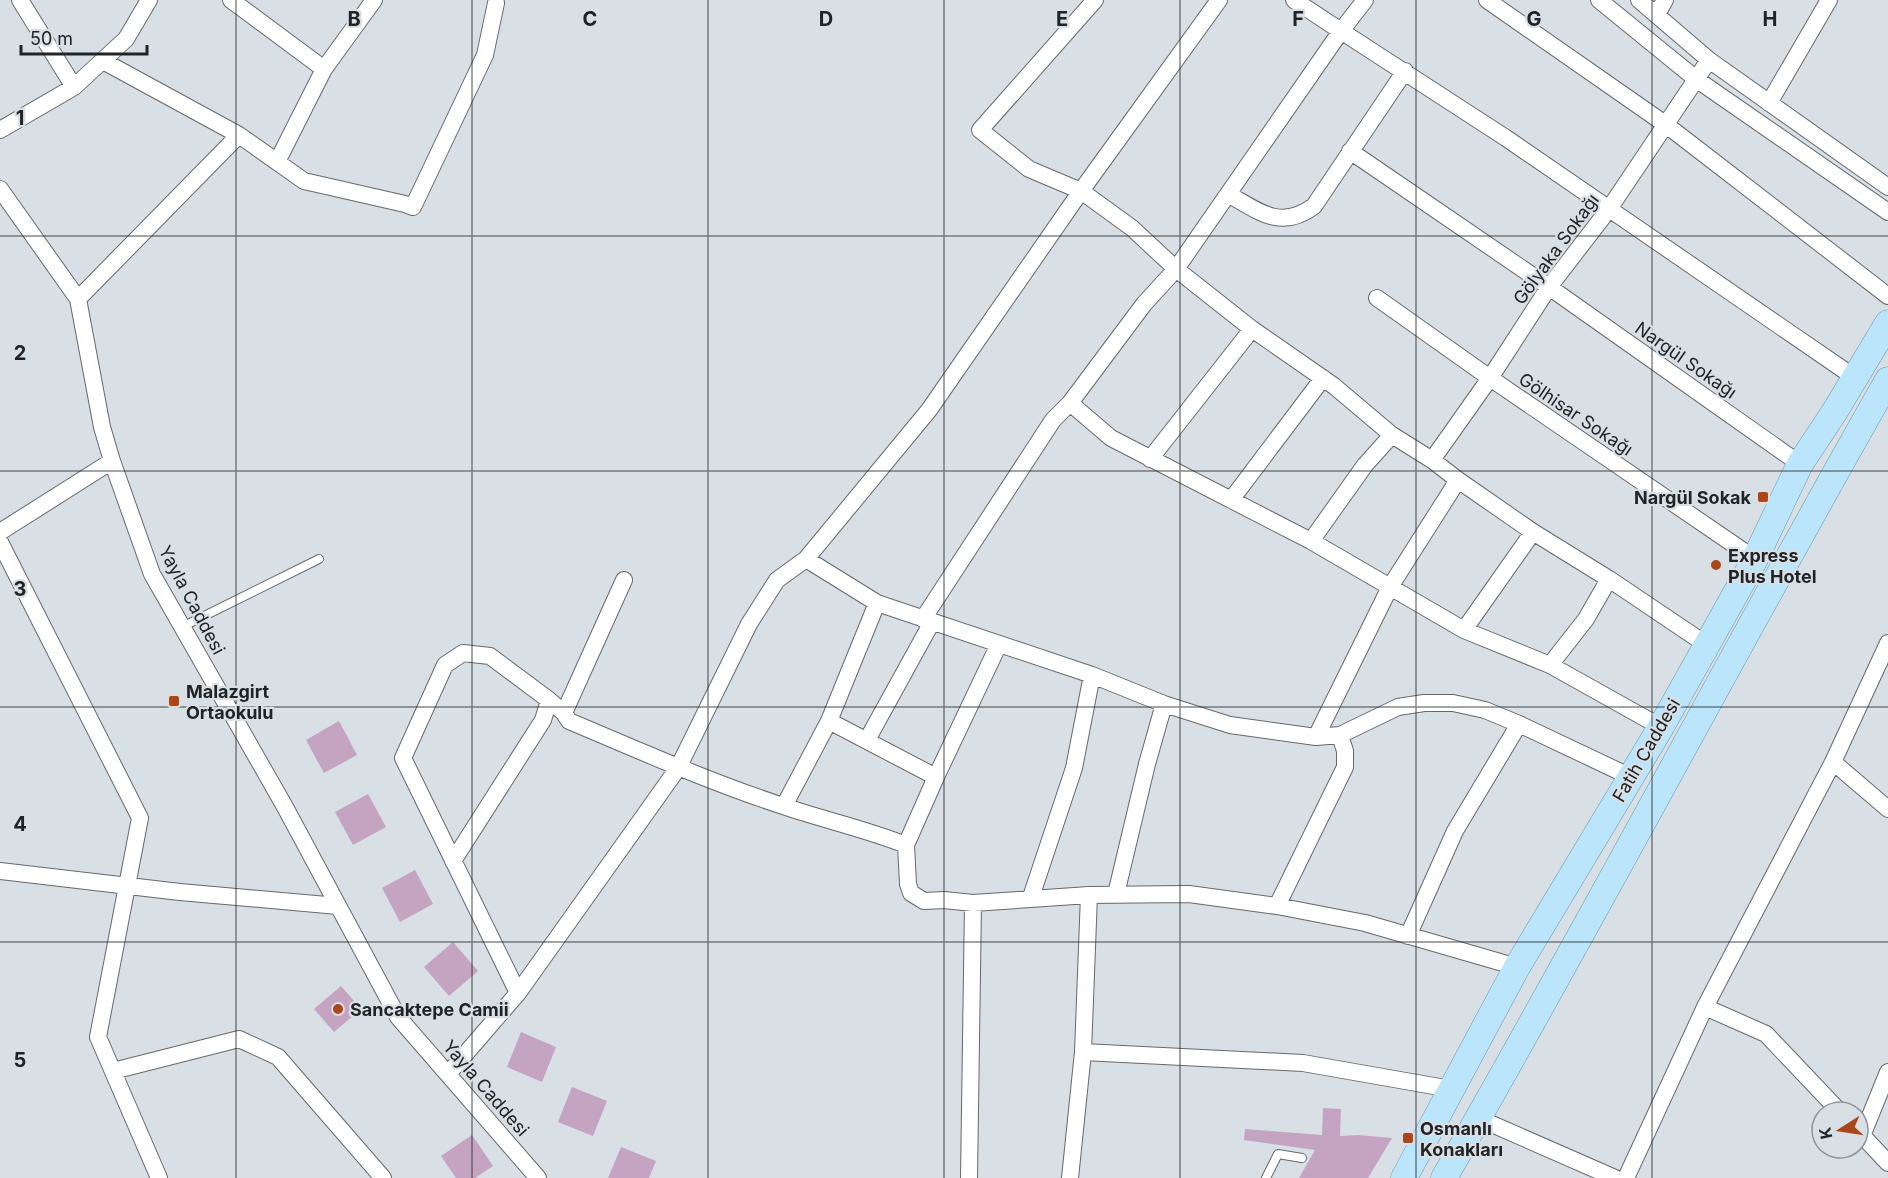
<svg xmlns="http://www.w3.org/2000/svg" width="1888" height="1178" font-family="Inter,sans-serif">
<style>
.building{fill:#c5a4c2}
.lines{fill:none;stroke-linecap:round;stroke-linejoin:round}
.lane-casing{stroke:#64696f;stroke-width:10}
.street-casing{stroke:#64696f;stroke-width:18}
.primary-casing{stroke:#6796ae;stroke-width:27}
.lane{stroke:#fff;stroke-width:8}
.street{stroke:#fff;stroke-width:16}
.primary{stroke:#bbe5fa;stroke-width:26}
.grid{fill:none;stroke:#212426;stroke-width:1.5;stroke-opacity:0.55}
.poi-dot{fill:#ab451a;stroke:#d8dfe5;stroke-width:2}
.labels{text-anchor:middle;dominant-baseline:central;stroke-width:4.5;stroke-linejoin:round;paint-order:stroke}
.street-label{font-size:18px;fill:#212426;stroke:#d8dfe5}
.poi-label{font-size:18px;font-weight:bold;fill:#212426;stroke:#d8dfe5;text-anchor:start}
.grid-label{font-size:20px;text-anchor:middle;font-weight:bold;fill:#212426;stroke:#d8dfe5;stroke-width:4.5;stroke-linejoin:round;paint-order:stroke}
</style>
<rect width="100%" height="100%" fill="#d8dfe5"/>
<!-- building -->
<path class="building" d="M339 721 357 755 324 773 306 740Z
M368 794 386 827 353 845 335 812Z
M415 870 433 904 400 922 382 888Z
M453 942 478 971 449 996 424 967Z
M341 986 361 1009 334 1032 314 1009Z
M521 1032 556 1047 542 1082 507 1067Z
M572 1087 607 1101 593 1136 558 1122Z
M1323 1108 1341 1109 1340 1136 1358 1135 1392 1138 1368 1178H1299L1315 1150 1244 1140 1245 1129 1322 1135Z
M472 1135 493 1166 475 1178H456L441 1156Z
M621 1147 656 1161 649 1178H608Z"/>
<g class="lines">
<!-- lane casing -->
<g class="lane-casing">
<path id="lane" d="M182 627 319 559
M1266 1178 1278 1154 1302 1158"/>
</g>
<!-- street casing -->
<g class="street-casing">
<path id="street" d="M20 0 74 87
M231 0 324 69 277 162
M1095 0 980 130 1029 169 1081 191 1132 228 1176 269 1252 329 1334 386 1392 435 1432 460 1458 480 1533 532 1609 579 1707 645
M1294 0 1341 31 1176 269 1144 304 1070 403 1111 438 1311 541 1464 630 1550 665 1661 727
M1365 0 1341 31 1506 138 1854 377
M1487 0 1665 124 1888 296
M1599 0 1696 79 1888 212
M1639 0 1709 60 1888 187
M1657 14 1665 0
M103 61 239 135 304 181 405 204 413 207 485 55 496 3
M324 69 374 0
M1769 103 1829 0
M0 130 74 87 126 39 149 0
M1350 151 1549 287 1800 464
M0 189 78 299 102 427 112 461 152 574 285 807 398 1017 538 1178
M1228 194C1258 211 1281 231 1314 206L1405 71
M1377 298 1490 378 1755 559
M78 299 239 135
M1150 459 1252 329
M1432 460 1490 378 1549 287 1609 209 1709 60
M1231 500 1323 378
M0 532 112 461
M1311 541 1365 465 1392 435
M0 542 140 818 98 1037 159 1178
M806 559 877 603 1092 675 1164 704 1230 725 1316 737 1340 735 1398 707 1424 703H1453L1485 710 1519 724 1631 777
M923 619 1053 420 1070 403
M1464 630 1533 532
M1550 665 1586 619 1609 579
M564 713 624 580
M829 721 936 777
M1316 737 1390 587 1458 480
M867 740 932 622
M1833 762 1888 809
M784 806 829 721 877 603
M906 845 936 777 999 644
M453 861 543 720 549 700
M0 871 180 892 338 906
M1116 894 1147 764 1164 704
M1031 897 1074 768 1092 675
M1277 906 1345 767V751L1340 735
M1408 936 1455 831 1519 724
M518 993 403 758 445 665 463 653 490 656 549 700 564 713 569 721C640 751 710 782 783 806 824 820 866 829 906 845L908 884 911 893 924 901 944 900 973 903 1089 895 1189 894 1277 906 1365 923 1517 967
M1705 1007 1766 1034 1840 1112
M1083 1052 1303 1063 1451 1089
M113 1071 239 1039 278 1057 383 1178
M448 1074 518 993 678 768 749 624 777 580 806 559 929 410 1081 191 1219 0
M1478 1118 1615 1178
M1858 1131 1888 1163
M1862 1136 1888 1072
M969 1178 973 903
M1070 1178 1083 1052 1089 895
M1626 1178 1705 1007 1833 762 1888 643"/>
</g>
<!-- primary casing -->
<g class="primary-casing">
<path id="primary" d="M1404 1178 1517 967 1661 727 1755 559 1800 464 1835 411 1888 323
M1444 1178C1596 914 1737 645 1888 380"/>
</g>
<!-- lane -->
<use href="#lane" class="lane"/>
<!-- street -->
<use href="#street" class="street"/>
<!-- primary -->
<use href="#primary" class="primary"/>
</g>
<!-- grid -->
<path class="grid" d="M236 0V1178M472 0V1178M708 0V1178M944 0V1178M1180 0V1178M1416 0V1178M1652 0V1178M0 236H1888M0 471H1888M0 707H1888M0 942H1888"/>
<!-- markers -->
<g class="poi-dot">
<rect x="1757" y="491" width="12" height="12" rx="3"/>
<circle cx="1716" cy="565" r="6"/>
<rect x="168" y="695" width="12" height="12" rx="3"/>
<circle cx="338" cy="1009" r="6"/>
<rect x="1402" y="1132" width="12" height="12" rx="3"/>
</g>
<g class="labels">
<!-- street labels -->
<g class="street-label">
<text transform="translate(1556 249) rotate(-54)">Gölyaka Sokağı</text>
<text transform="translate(1686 360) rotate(35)">Nargül Sokağı</text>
<text transform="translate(1576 414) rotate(34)">Gölhisar Sokağı</text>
<text transform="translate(192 600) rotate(62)">Yayla Caddesi</text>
<text transform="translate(1646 750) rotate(-60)">Fatih Caddesi</text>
<text transform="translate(486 1088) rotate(49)">Yayla Caddesi</text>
</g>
<!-- poi labels -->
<g class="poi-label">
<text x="1751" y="497" text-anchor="end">Nargül Sokak</text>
<text x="1728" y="555">Express<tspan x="1728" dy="21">Plus Hotel</tspan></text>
<text x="186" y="691">Malazgirt<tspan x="186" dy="21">Ortaokulu</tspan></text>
<text x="350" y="1009">Sancaktepe Camii</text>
<text x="1420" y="1128">Osmanlı<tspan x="1420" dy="21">Konakları</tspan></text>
</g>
</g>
<g class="grid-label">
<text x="354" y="26">B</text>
<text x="590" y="26">C</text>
<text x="826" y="26">D</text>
<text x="1062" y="26">E</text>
<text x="1298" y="26">F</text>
<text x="1534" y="26">G</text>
<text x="1770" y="26">H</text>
<text x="20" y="125">1</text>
<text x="20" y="360">2</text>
<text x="20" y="596">3</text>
<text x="20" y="831">4</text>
<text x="20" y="1067">5</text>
</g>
<!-- north arrow -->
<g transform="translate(1840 1130) rotate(258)"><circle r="28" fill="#d8dfe5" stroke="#8f9499" stroke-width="1.5"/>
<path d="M0-4.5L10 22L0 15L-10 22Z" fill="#ab451a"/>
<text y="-9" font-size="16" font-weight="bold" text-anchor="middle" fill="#212426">K</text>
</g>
<!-- scale -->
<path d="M21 45v9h126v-9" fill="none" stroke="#212426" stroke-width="3"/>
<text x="30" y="45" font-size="18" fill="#212426" stroke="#d8dfe5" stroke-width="4.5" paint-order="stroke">50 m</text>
</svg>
